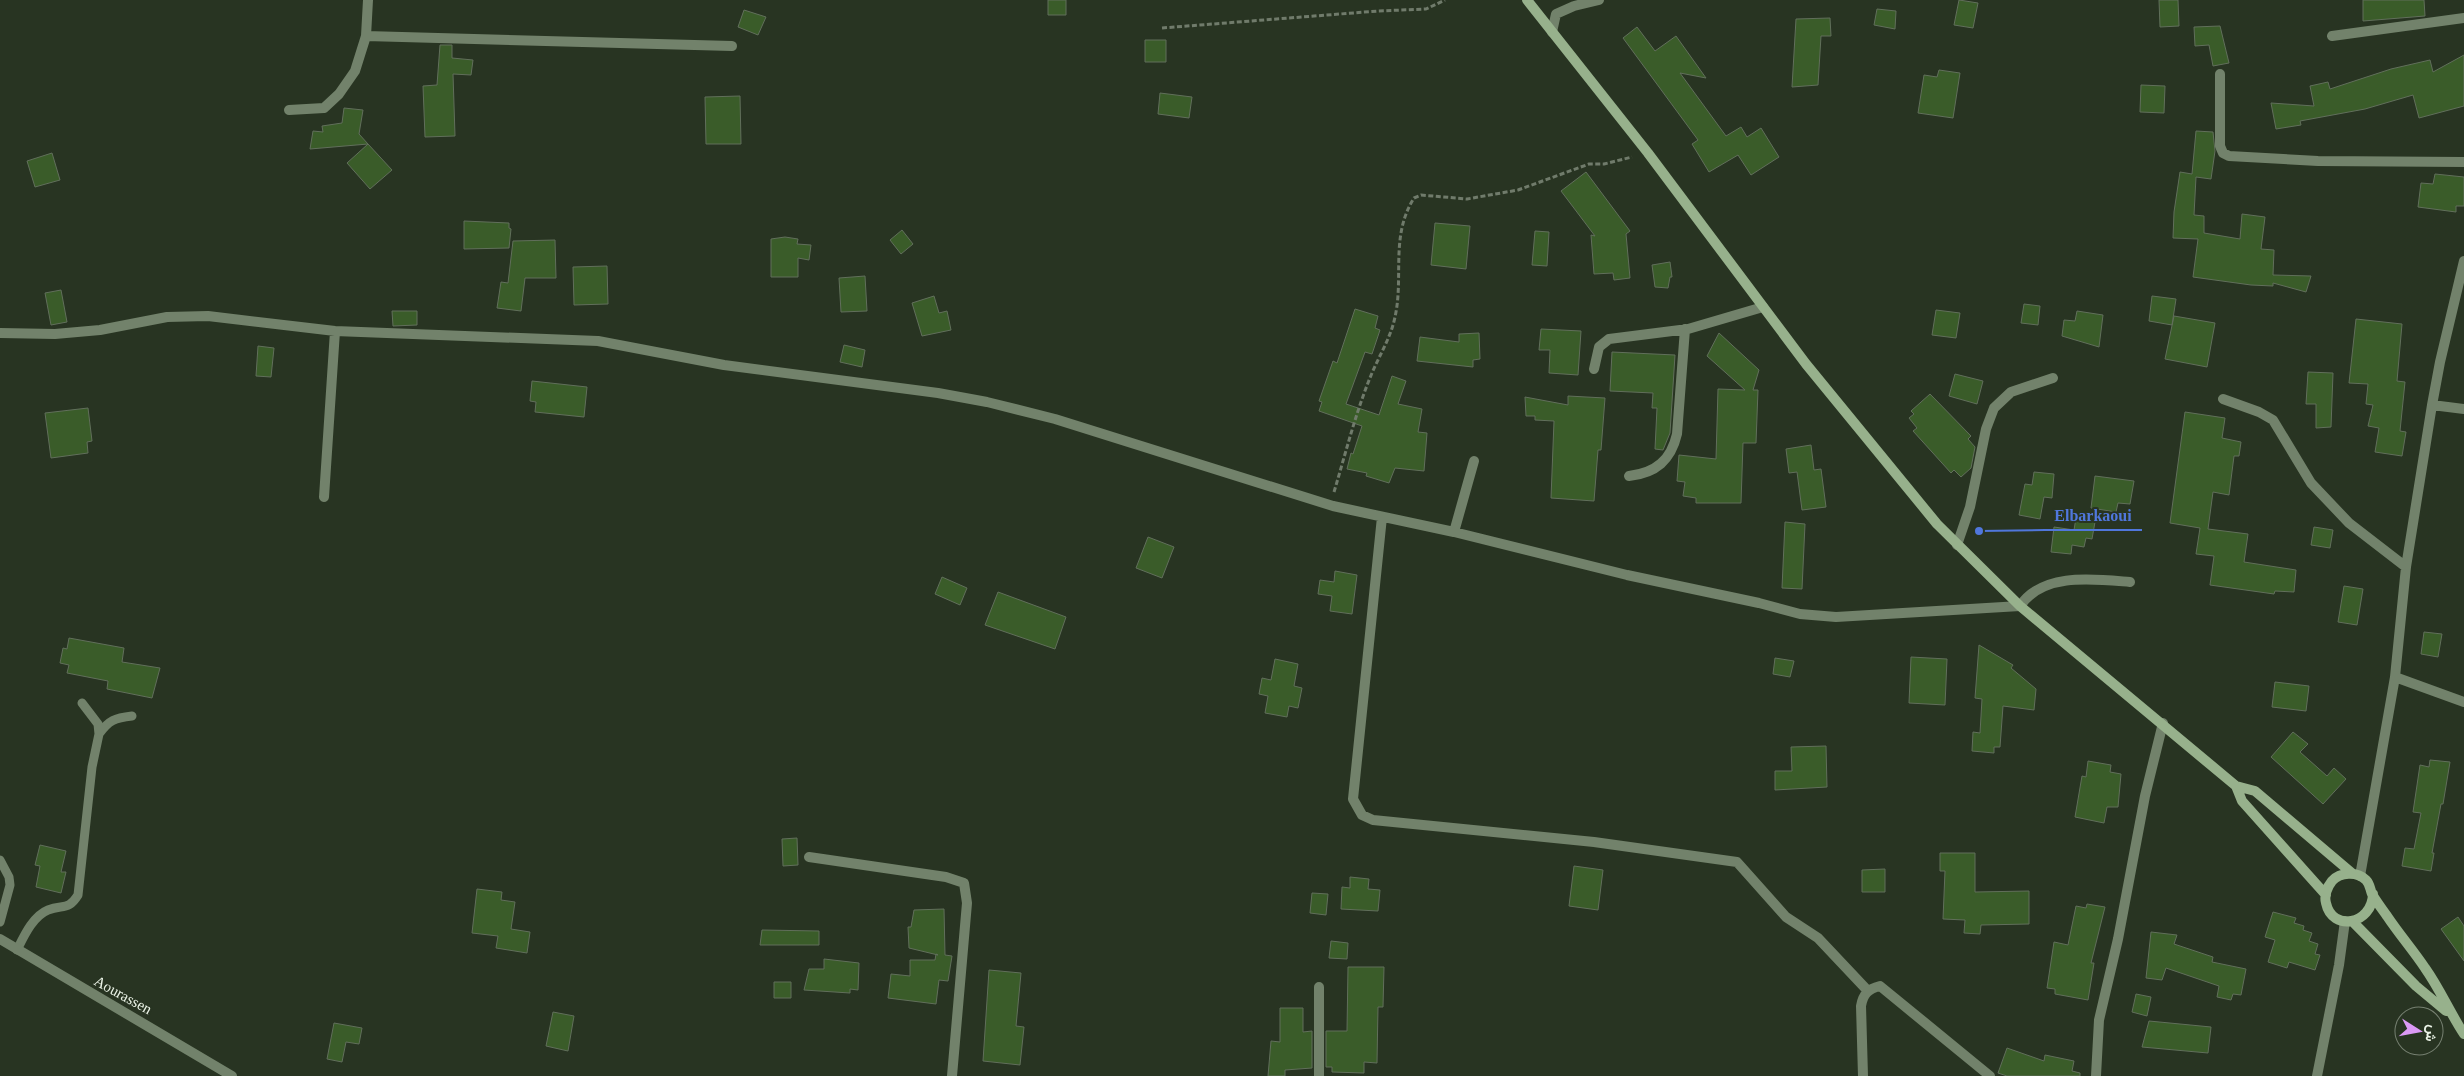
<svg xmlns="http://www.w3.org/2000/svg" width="2464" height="1076" font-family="'Times New Roman',Vazirmatn,serif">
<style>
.building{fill:#3a5c29;stroke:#616f5b}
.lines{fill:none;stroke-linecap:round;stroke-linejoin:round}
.path{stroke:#707b6b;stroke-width:3;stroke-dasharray:5 2.5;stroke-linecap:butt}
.lane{stroke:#72826b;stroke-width:9}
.street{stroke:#72826b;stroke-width:10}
.secondary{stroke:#97b18c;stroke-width:10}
.labels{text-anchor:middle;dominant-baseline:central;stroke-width:4;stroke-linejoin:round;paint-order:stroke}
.street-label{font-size:15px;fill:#ebf3e7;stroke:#283422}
.leader{fill:none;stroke:#5077dc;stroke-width:2}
.callout-dot{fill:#5077dc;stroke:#283422;stroke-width:2}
.callout-label{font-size:16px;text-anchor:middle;font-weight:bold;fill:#5077dc;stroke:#283422;stroke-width:4;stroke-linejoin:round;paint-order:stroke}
</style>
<rect width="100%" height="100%" fill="#283422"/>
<!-- building -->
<path class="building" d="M1048 0H1066V15H1048Z
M1959 0 1978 3 1973 28 1954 25Z
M2159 0H2178L2179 26 2160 27Z
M2363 0H2424L2425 16 2363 21Z
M1877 9 1896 11 1895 29 1874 25Z
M744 10 766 17 758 35 738 27Z
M1830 18 1831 36H1821L1818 85 1792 87 1796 19Z
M2220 26 2229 63 2213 66 2209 45 2195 46 2194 27Z
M1637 27 1655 51 1676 36 1706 78 1680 73 1726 136 1741 127 1747 137 1761 128 1779 157 1751 175 1738 155 1709 172 1692 144 1698 140 1623 38Z
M1145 40H1166V62H1145Z
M440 45H452V58L473 60 471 75 453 74 455 136 425 137 423 86 437 85Z
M2464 55V106L2419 118 2413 95 2365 109 2300 121 2301 125 2276 129 2271 103 2314 106 2310 86 2328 82 2330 89 2391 69 2430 60 2433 72Z
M1939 70 1960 73 1953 118 1918 113 1924 75 1937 77Z
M2141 85 2165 86 2164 113 2140 112Z
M1160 93 1192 97 1189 118 1158 114Z
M740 96 741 144H706L705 97Z
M344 108 363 110 359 134 368 144 310 149 313 131 323 132 322 126 342 123Z
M2196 131 2213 132 2215 151 2211 179 2196 177 2194 215 2204 216V233L2240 239 2242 214 2265 217 2261 249 2274 250 2273 275 2311 276 2306 292 2273 283V286L2251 285 2193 277 2198 239 2173 238 2174 212 2180 172 2192 174Z
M368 144 392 170 370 189 347 163Z
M52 153 60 180 35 187 27 161Z
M1586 172 1630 231 1626 234 1630 278 1614 280 1613 273 1594 274 1591 235 1595 236 1561 191Z
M2435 174 2464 177V206H2456V212L2418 207 2421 183 2433 184Z
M464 221 509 223V228L511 229 509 248 464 249Z
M1435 223 1470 226 1466 269 1431 265Z
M902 230 913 244 901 254 890 240Z
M1535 231 1549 232 1547 266 1532 265Z
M785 237 798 239 797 244 811 245 809 260 798 258V277H771V239Z
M555 240 556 278H525L521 311 497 308 501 282 508 283 513 241Z
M1670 262 1672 277H1670L1668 288 1655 287 1652 265Z
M607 266 608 304 574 305 573 267Z
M865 276 867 311 841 312 839 278Z
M61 290 67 322 51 325 45 293Z
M934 296 939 313 947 311 951 330 922 336 912 303Z
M2152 296 2176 299 2172 325 2149 321Z
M2024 304 2040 306 2038 325 2021 323Z
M1355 309 1378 316 1375 328 1380 330 1372 354 1365 352 1346 404 1379 415 1392 376 1406 381 1398 404 1422 409 1418 432 1427 433 1424 471 1395 468 1389 483 1366 476 1367 473 1347 469 1351 453 1353 454 1362 426 1319 411 1322 402 1319 401 1333 361 1337 363Z
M1936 310 1960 313 1956 338 1932 335Z
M392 311H417V325L393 326Z
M2077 311 2103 315 2099 347 2062 336 2064 320 2075 321Z
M2174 316 2215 323 2207 367 2165 359Z
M2356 319 2402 324 2397 381 2405 382 2400 431 2406 432 2402 456 2375 452 2379 428 2368 426 2373 405 2366 404 2368 384 2349 383Z
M1541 329 1581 331 1578 375 1549 373 1550 350H1539Z
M1479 333 1480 359 1473 360V367L1417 361 1420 337 1459 342V334Z
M1719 333 1759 370 1753 390H1758L1756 443H1743L1741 503H1696V498L1683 496 1685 482 1677 481 1679 455 1716 459 1718 389 1745 390 1707 356Z
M844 345 865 350 862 367 840 362Z
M258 346 274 348 271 377 256 376Z
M1612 352 1675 355 1670 433 1663 450 1655 449 1657 408H1652L1653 393 1610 391Z
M2308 372 2333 373 2331 427 2316 428V404H2306Z
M1955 374 1983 381 1977 404 1949 396Z
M532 381 587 387 584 417 535 412 536 402 530 401Z
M1930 394 1971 436 1968 439 1975 447 1971 468 1961 477 1954 470 1951 473 1913 431 1917 428 1909 418 1914 414 1911 411Z
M1568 396 1605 398 1601 450H1598L1594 501 1551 498 1554 421 1535 420V416H1526L1525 397 1568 405Z
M88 408 92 441 87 442 88 453 51 458 45 413Z
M2185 412 2225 418 2222 438 2241 442 2239 456H2234L2229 495 2213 492 2208 529 2248 534 2244 562 2296 570 2294 592 2275 591 2274 594 2210 585 2214 556 2196 554 2200 528 2170 523Z
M1811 445 1814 470 1821 469 1826 507 1802 510 1797 472 1789 473 1786 449Z
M2034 472 2054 474 2052 498 2044 497 2040 519 2019 515 2025 484 2032 485Z
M2095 476 2134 481 2130 504 2118 503 2116 512 2091 508Z
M2076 518 2095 522 2092 539 2086 538 2084 547 2072 545 2071 554 2051 552 2054 527 2074 530Z
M1785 522 1805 524 1802 589 1782 588Z
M2314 527 2333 530 2330 548 2311 545Z
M1148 537 1174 547 1162 578 1136 568Z
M1335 571 1357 575 1352 614 1330 611 1332 596 1318 594 1320 580 1334 582Z
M942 577 967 588 960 605 935 594Z
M2344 586 2363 589 2357 625 2338 622Z
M998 592 1066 617 1055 649 985 625Z
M2424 632 2442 634 2438 657 2421 654Z
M69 638 124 648 122 662 160 668 152 698 107 689 108 681 67 673 69 665 60 663 63 648 67 649Z
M1979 645 2013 665 2011 668 2036 689 2034 710 2003 706 2000 747H1994V753L1972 751 1973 732 1980 733 1982 699 1975 698Z
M1911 657 1947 659 1945 705 1909 703Z
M1775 658 1794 661 1790 677 1773 674Z
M1275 659 1298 664 1294 686 1302 688 1298 708 1289 706 1287 717 1265 713 1268 696 1259 694 1262 678 1271 680Z
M2275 682 2309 686 2306 711 2272 707Z
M2293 732 2308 744 2300 752 2327 776 2334 768 2346 779 2323 804 2271 757Z
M1826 746 1827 787 1775 790V771H1792L1791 747Z
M2430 760 2450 762 2443 804H2441L2432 853H2434L2431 871 2402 866 2405 848 2414 849 2421 813 2413 812 2420 765 2429 767Z
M2088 761 2111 765 2110 772 2121 774 2118 807H2107L2104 823 2075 817 2082 776 2086 777Z
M797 838 798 865 783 866 782 839Z
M40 845 66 851 61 872H66L61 893 36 887 40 866 35 865Z
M1940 853H1975V892L2029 891V924L1981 925 1980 934 1964 933 1965 920 1943 919 1945 871H1940Z
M1574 866 1603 870 1598 910 1569 906Z
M1885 869V892H1862V870Z
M1350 877 1369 879 1368 889 1380 890 1378 911 1341 909 1342 887 1350 888Z
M477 889 502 892 501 900 515 902 511 929 530 932 527 953 496 948 498 936 472 933Z
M1312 893 1328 894 1326 915 1310 913Z
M2087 904 2105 907 2091 963H2094L2088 1000 2055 994V989L2047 988 2054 942 2068 945 2076 906 2086 908Z
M944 909 945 955 952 956 948 981 939 980 936 1004 888 998 891 974 910 976V960H935L936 954 938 955 909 948 908 927H911L914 910Z
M2273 912 2296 918 2294 923 2304 926 2303 930 2312 933 2309 941 2318 944 2315 954 2320 955 2315 970 2289 962 2287 968 2268 962 2275 940 2265 937Z
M2458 917 2464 926V961L2441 929Z
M762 930 819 931V945H760Z
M2151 932 2177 935 2174 944 2213 957 2212 962 2246 969 2241 995 2233 994 2231 1000 2217 997 2219 986 2166 968 2162 980 2146 978Z
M1331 941 1348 943 1347 959 1329 958Z
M824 959 859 963 858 990 850 989V993L804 990 809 969H824Z
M1348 967H1384L1383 1007H1378L1377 1063 1364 1062V1073L1332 1072V1067H1326V1031H1347Z
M989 970 1021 973 1016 1026 1024 1027 1020 1065 983 1061Z
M774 982H791V998H774Z
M2136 994 2151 997 2147 1016 2132 1012Z
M1280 1008H1303V1032L1312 1031V1068L1285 1070V1076H1268L1271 1041 1280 1042Z
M553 1012 574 1016 568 1051 546 1046Z
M2149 1021 2211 1027 2208 1053 2142 1047Z
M334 1023 362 1028 359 1044 346 1042 342 1062 327 1059Z
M2007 1048 2044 1061 2045 1055 2074 1061 2072 1071 2080 1073V1076H2007L1998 1073Z"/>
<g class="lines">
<!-- path -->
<path class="path" d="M1162 28 1378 11 1426 9 1445 0
M1334 492C1346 452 1356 411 1372 373 1380 354 1391 337 1395 317 1404 277 1390 236 1414 198L1421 195 1467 199 1518 190 1589 164H1604L1632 157"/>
<!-- lane -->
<path class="lane" d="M99 734C109 720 115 718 132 716
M0 860 9 877 10 885 0 922
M17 950C24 936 33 916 48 910 63 904 68 911 78 895L92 767 99 734 98 724 82 703"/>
<!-- street -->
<path class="street" d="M1552 32 1556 14 1574 6 1599 0
M366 36 732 46
M2332 36 2464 18
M2220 74V146L2223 153 2229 156 2318 161 2464 162
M289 110 324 108 339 94 355 71 366 36 368 0
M0 333 55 334 100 330 167 317 208 316 335 331 598 341 724 365 938 393 987 402 1055 419 1333 506 1454 532 1627 575 1759 603 1800 614 1836 617 2020 606C2043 572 2094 579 2130 582
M1594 369 1599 347 1609 339 1688 329 1763 307
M2223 399 2259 412 2273 420 2311 483 2349 523 2406 567
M2432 405 2464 409
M1629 476C1656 473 1671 460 1677 434L1685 329
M324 497 335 331
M1382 517 1353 799 1362 815 1373 820 1594 842 1737 862 1786 917 1818 938 1868 991
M1454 532 1474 461
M1957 545 1970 507 1986 429 1994 408 2011 392 2053 378
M2395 677 2464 702
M809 857 946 877 964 883 967 903 952 1076
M2360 876 2395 677 2406 567 2432 405 2440 362 2464 261
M0 939 232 1076
M1319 1076V987
M1863 1076 1861 1006C1863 994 1868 989 1880 986L1990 1076
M2096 1076 2099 1020 2118 939 2145 796 2163 723
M2317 1076 2339 965 2345 921"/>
<!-- secondary -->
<path class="secondary" d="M1527 0 1648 153 1806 364 1937 524 2020 606 2236 786 2255 791 2353 874
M2236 786 2242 801 2326 895
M2373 894C2372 925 2332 932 2326 903 2324 896 2327 887 2332 881 2340 872 2357 871 2366 880 2370 884 2370 889 2372 894 2376 901 2382 909 2387 916 2399 934 2413 950 2425 968 2440 989 2450 1013 2464 1034
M2352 921 2416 986 2446 1011"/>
</g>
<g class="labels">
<!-- street labels -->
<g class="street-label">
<text transform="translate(123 995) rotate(29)">Aourassen</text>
</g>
</g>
<!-- callouts -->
<path class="leader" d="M1979 531L2045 530H2142"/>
<circle class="callout-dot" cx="1979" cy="531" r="5"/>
<g class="callout-label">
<text x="2093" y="521">Elbarkaoui</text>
</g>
<!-- north arrow -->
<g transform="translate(2419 1031) rotate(101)"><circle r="24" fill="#283422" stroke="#768071"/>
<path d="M0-4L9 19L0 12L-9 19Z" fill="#db99f5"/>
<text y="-8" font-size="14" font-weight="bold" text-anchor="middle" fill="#ebf3e7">ش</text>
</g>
</svg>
